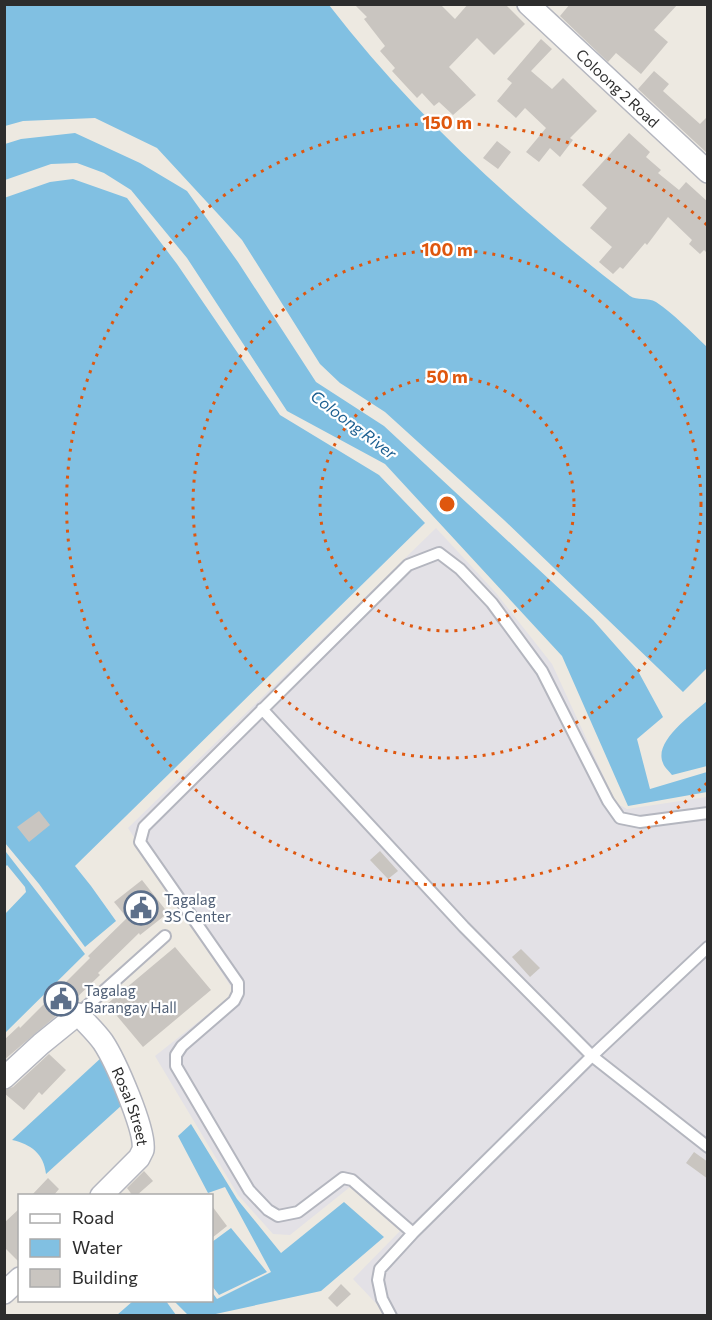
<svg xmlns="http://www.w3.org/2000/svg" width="712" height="1320" font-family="Commissioner,sans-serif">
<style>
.industrial{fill:#e3e1e6}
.water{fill:#81c0e2}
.building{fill:#c9c5c0}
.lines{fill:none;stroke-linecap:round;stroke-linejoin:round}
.lane-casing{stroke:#b4b6bf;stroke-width:14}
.street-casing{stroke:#b4b6bf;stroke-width:24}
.lane{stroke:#fff;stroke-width:10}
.street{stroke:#fff;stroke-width:21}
.ring{fill:none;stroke:#df570e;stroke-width:3;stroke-dasharray:3 6}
.labels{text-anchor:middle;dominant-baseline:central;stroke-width:4.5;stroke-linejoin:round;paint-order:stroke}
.street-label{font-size:15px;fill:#2d2d2d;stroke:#fff}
.service-label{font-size:15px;fill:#4e5e75;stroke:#fff;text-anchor:start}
.water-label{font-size:16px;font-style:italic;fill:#1d6091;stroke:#fff}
.centre{fill:#df570e;stroke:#fff;stroke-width:3}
.ring-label{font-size:18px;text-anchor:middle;font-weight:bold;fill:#df570e;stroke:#fff;stroke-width:4.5;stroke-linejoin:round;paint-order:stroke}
</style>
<rect width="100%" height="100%" fill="#ede9e1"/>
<!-- industrial -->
<path class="industrial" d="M436 528 496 593 552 664 616 803 627 809 707 797V1315H387L353 1279 400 1231 350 1187 290 1235 273 1234 238 1195 155 1056 235 993 128 828Z"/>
<!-- water -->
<path class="water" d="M5 4 329 5C414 115 519 211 630 296 637 301 648 297 656 302 674 314 691 332 707 347V668L683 692 504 520 385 412 340 383 320 364 242 240 157 148 95 118 23 121 5 126Z
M75 133 140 163 187 191 238 262 316 382 384 426 593 620 638 671 663 717 637 739 650 789 707 772V792L628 806 562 656 385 464 287 411 187 258 131 190 104 173 77 163 51 164 5 180V144L21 139Z
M73 179 127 198 177 264 280 415 379 475 425 523 75 866 91 886 116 921 85 947 39 884 5 843 4 198 50 182Z
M707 701V766L672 775C669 771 664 767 663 763 653 741 693 714 707 701Z
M6 852 85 954 5 1033V914L26 892 25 887 7 865 5 867Z
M102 1057 122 1105 46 1174C44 1154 31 1144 12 1140Z
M191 1124 237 1199 281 1253 344 1202 384 1237 321 1291 211 1315H188L174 1301 212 1300V1292L217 1299 271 1272 225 1187 208 1193 178 1136Z
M231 1228 267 1272 219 1295 212 1286V1242Z
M133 1301H166L176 1315H117Z"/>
<!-- building -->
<path class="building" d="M354 4H440L455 19 468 4H505L525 24 494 55 477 38 449 67 476 95 453 115 439 102 434 106 422 93 417 98 392 71 395 68 380 51 385 46 364 19 367 17Z
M570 4H678L654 30 668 42 641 74 616 53 608 62 560 16Z
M541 39 552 49 531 71 552 89 563 78 597 111 570 138 573 140 560 157 550 148 539 162 526 152 546 128 525 108 516 118 497 101 512 83 507 79Z
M654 71 669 84 663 91 700 124 708 116V154L638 89Z
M629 133 650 152 646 157 661 170 658 173 679 190 686 182 708 202V254L704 250 700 254 689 244 692 240 668 217 647 245 645 243 623 269 620 267 613 274 599 262 612 247 590 228 607 208 582 185Z
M497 141 511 152 498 169 483 158Z
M39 811 50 825 29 842 17 827Z
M380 851 398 871 388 879 370 860Z
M142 880 168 913 140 935 139 933 98 973 100 975 69 1005 4 1060V1040L19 1026 20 1028 90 958 88 956 127 918 114 902Z
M175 947 211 990 143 1047 107 1004Z
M521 949 540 968 530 977 512 957Z
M49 1054 66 1070 42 1095 39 1092 24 1110 4 1093V1090L13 1087Z
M694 1152 708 1162V1179L686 1163Z
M144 1171 153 1181 136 1196H133L127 1188Z
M48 1178 59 1189 53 1196H31Z
M212 1206 227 1226 212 1238Z
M20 1208V1263L4 1247V1223Z
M341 1284 351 1294 337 1307 328 1298Z"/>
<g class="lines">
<!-- lane casing -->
<g class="lane-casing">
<path id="lane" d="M262 709 464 927 592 1056 708 1147
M78 1014 165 936
M413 1233 352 1180 343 1178 298 1212 278 1216 268 1210 249 1190 176 1066V1055L182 1046 234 1001 238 993V983L140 842 144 827 408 565 439 553 460 569 492 603 542 671 608 801 620 818 640 822 708 813
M391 1316 382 1299 378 1280 380 1269 413 1233 592 1056 708 947"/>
</g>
<!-- street casing -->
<g class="street-casing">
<g id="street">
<path id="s1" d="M528 4 708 172"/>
<path id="s2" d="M4 1078 41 1044 78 1014C86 1023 96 1032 103 1042 115 1060 146 1130 143 1150 142 1152 140 1156 139 1158L101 1196"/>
<path d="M4 1293 20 1278"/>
</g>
</g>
<!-- lane -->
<use href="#lane" class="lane"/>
<!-- street -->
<use href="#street" class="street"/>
</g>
<!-- distance rings -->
<g class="ring">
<circle cx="447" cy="504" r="127"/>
<circle cx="447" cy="504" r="254"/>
<path d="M707 783A381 381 0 1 1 707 225"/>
</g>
<!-- icons -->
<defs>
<g id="civic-ring" transform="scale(1.725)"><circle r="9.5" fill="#fff" stroke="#5c6f8a" stroke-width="1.5"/><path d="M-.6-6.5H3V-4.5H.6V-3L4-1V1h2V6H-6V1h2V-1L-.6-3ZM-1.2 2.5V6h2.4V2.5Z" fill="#5c6f8a"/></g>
</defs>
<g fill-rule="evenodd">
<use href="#civic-ring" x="141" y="908"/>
<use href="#civic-ring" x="61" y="999"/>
</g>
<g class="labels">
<!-- street labels -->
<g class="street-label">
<text stroke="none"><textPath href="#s1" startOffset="123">Coloong 2 Road</textPath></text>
<text stroke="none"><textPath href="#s2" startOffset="206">Rosal Street</textPath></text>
</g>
<!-- service labels -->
<g class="service-label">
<text x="164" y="899">Tagalag<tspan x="164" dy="17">3S Center</tspan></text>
<text x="84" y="990">Tagalag<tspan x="84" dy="17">Barangay Hall</tspan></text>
</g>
<!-- water labels -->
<g class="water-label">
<text transform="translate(354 424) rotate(37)">Coloong River</text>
</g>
</g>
<circle cx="447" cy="504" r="9" class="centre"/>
<g class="ring-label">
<text x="447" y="129">150 m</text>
<text x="447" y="256">100 m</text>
<text x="447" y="383">50 m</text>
</g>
<!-- border -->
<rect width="712" height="1320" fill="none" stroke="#2d2d2d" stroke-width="12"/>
<!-- legend -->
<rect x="18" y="1194" width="195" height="108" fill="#ffffff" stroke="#ababab" stroke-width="1.5"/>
<rect x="30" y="1214" width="30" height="9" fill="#ffffff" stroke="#ababab" stroke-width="1.5"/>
<text x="72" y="1224" font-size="18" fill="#2d2d2d">Road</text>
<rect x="30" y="1239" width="30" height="18" fill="#81c0e2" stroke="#ababab" stroke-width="1.5"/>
<text x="72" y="1254" font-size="18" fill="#2d2d2d">Water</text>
<rect x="30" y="1269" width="30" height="18" fill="#c9c5c0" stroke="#ababab" stroke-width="1.5"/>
<text x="72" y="1284" font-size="18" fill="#2d2d2d">Building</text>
</svg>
